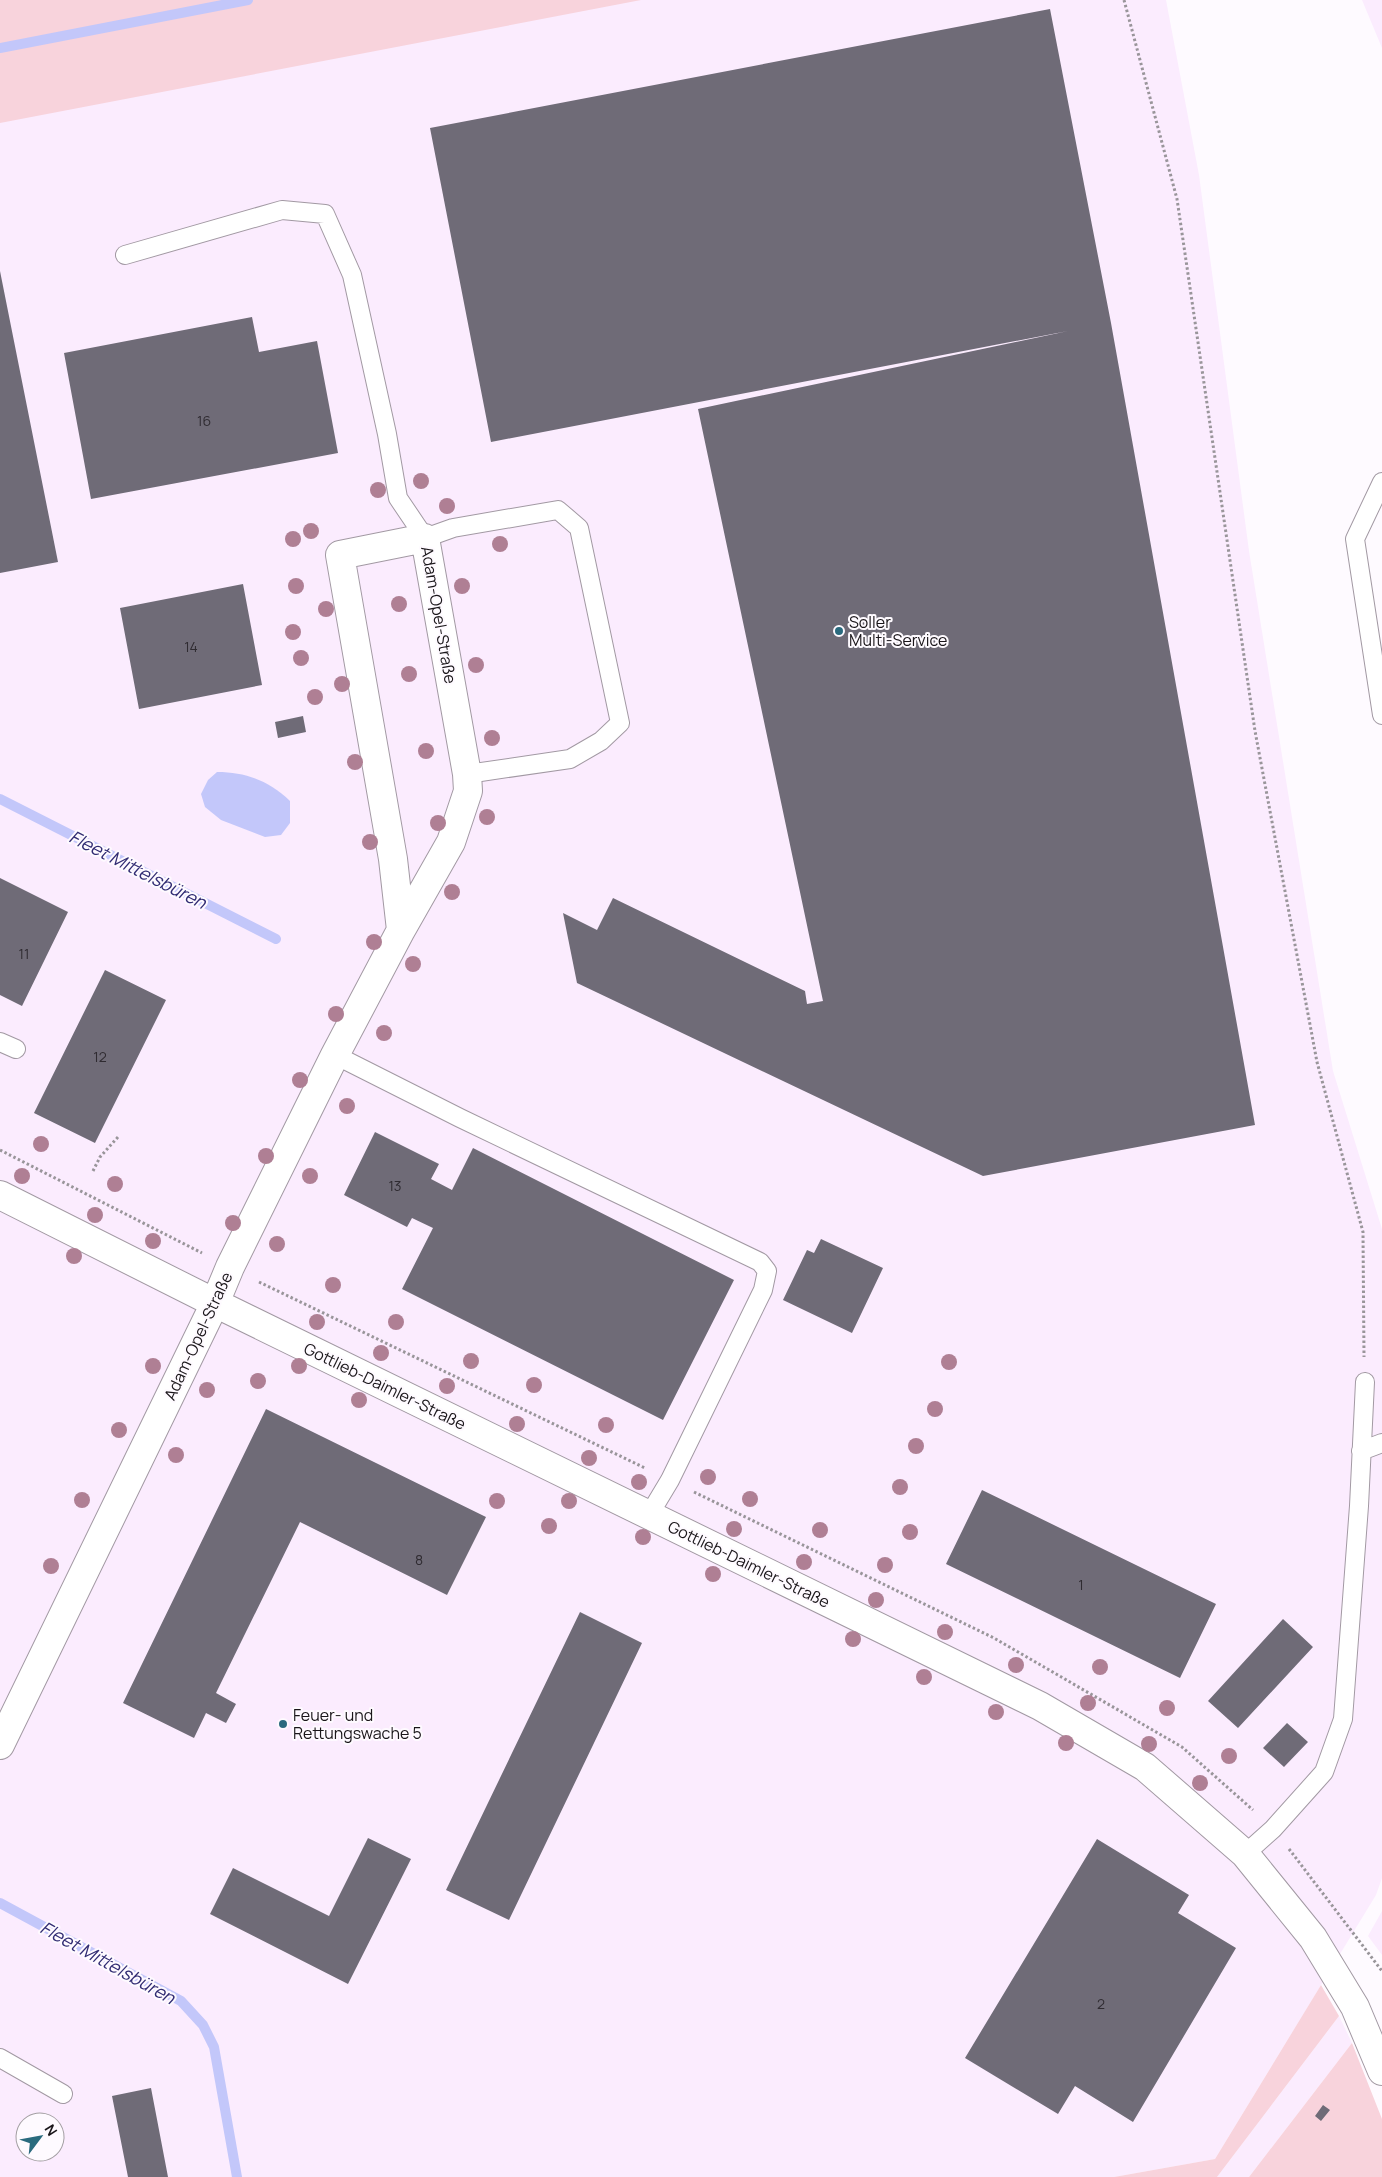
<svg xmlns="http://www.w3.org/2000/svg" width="1382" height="2177" font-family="Manrope,sans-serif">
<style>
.built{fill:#fbecfe;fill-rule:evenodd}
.green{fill:#f8d3dc}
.water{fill:#c3c7fa}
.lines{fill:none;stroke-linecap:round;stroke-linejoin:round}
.stream{stroke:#c3c7fa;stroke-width:10}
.building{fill:#6f6b77}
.service-casing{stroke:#a299a3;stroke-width:20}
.minor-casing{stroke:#a299a3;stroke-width:30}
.path{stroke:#99959a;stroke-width:3;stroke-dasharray:2.5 2.5;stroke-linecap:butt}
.service{stroke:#fff;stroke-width:18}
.minor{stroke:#fff;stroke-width:28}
.tree{fill:#af7f94}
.poi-dot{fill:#2a6a7e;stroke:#fefaff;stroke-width:2}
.labels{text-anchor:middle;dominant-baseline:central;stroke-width:4;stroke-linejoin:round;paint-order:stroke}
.number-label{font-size:14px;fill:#2f2b31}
.street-label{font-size:16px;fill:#1a161a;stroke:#fefaff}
.poi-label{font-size:16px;fill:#1a161a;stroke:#fefaff;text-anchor:start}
.water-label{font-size:18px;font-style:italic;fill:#312c73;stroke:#fefaff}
</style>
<rect width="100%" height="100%" fill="#fefaff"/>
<!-- built -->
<path class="built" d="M0 0H1166L1199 175 1249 551 1333 1071 1382 1229V1878L1376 1895 1215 2159 1114 2177H0ZM25 2122H55V2152H25Z
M1362 0H1382V48Z
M1382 1911V1955L1368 1936Z
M1339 2016 1352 2043 1249 2177H1217Z"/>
<!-- green -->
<path class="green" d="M0 0H641L0 123Z
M1321 1985 1339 2016 1217 2177H1114L1215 2159Z
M1352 2043 1382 2119V2177H1249Z"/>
<!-- water -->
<path class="water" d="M217 772C246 772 269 781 290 801V823L281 835 265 837 221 820 205 807 201 794 208 780Z"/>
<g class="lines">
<!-- stream -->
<path class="stream" d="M0 48 248 0
M0 799 276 939
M0 1903 181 2001 203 2025 214 2047 237 2177"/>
</g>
<!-- building -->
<path class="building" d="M1050 9 1111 323 1255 1125 983 1176 577 983 563 913 597 930 613 898 805 991 807 1004 823 1001 698 409 1068 331 491 442 430 128Z
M0 271 58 562 0 573Z
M252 317 259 352 317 341 338 453 91 499 64 353Z
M243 584 262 685 139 709 120 608Z
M303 716 306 732 278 738 275 722Z
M0 878 68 912 22 1006 0 995Z
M105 970 166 1000 95 1143 34 1113Z
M375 1132 439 1164 431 1179 452 1190 473 1148 734 1280 663 1420 402 1289 433 1228 412 1218 407 1227 344 1195Z
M821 1239 883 1268 852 1333 783 1300 807 1250 814 1253Z
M266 1409 486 1517 447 1595 300 1522 216 1693 236 1704 226 1723 206 1713 194 1738 123 1703Z
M982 1490 1216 1604 1180 1678 946 1564Z
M580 1612 642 1643 509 1920 446 1890Z
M1283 1619 1313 1647 1238 1728 1208 1701Z
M1287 1723 1308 1742 1284 1767 1263 1748Z
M368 1838 411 1859 348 1984 210 1914 233 1868 329 1916Z
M1097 1839 1189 1895 1178 1913 1236 1948 1133 2122 1075 2086 1058 2114 965 2058Z
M151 2088 168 2177H128L112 2096Z
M1323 2105 1330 2110 1321 2121 1315 2116Z"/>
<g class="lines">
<!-- service casing -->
<g class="service-casing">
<path id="service" d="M125 255 282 210 325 214 352 275 387 434 398 498 425 538 453 528 558 510 579 528 620 723 601 741 570 759 467 774
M1382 482 1355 539 1382 715
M0 1042 16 1049
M335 1055 460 1118 760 1262 767 1271 763 1290 670 1480 649 1515
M1361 1451 1382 1443
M1245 1854 1273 1829 1324 1772 1343 1719 1359 1506 1365 1382
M0 2058 63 2094"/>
</g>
<!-- minor casing -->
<g class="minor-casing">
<path id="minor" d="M0 1195 215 1303 1040 1706 1145 1767 1245 1854 1313 1938 1355 2007 1382 2071
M0 1745 215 1303 230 1267 335 1055 401 930 451 842 468 791 467 774 425 538 340 555 393 859 401 930"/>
</g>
<!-- path -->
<path class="path" d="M1124 0 1177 199 1255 731 1317 1062 1363 1232 1364 1357
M0 1150 202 1253
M93 1171 100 1157 118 1137
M259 1282 645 1468
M694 1492 994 1638 1182 1747 1253 1810
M1289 1849 1382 1971"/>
<!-- service -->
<use href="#service" class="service"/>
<!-- minor -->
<use href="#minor" class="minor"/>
</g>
<!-- trees -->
<g class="tree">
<circle cx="421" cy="481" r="8"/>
<circle cx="378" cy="490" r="8"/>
<circle cx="447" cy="506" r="8"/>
<circle cx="311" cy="531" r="8"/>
<circle cx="293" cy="539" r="8"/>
<circle cx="500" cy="544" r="8"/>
<circle cx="296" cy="586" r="8"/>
<circle cx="462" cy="586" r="8"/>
<circle cx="399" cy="604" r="8"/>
<circle cx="326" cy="609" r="8"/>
<circle cx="293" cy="632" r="8"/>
<circle cx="301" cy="658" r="8"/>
<circle cx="476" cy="665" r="8"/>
<circle cx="409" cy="674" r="8"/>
<circle cx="342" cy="684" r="8"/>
<circle cx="315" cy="697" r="8"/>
<circle cx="492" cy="738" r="8"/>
<circle cx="426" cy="751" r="8"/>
<circle cx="355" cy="762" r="8"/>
<circle cx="487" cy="817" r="8"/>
<circle cx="438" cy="823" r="8"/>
<circle cx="370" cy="842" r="8"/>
<circle cx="452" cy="892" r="8"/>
<circle cx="374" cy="942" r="8"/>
<circle cx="413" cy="964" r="8"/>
<circle cx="336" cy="1014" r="8"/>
<circle cx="384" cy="1033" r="8"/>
<circle cx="300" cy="1080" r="8"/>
<circle cx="347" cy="1106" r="8"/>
<circle cx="41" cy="1144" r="8"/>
<circle cx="266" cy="1156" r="8"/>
<circle cx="22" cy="1176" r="8"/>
<circle cx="310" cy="1176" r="8"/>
<circle cx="115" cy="1184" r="8"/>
<circle cx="95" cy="1215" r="8"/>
<circle cx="233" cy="1223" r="8"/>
<circle cx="153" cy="1241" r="8"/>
<circle cx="277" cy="1244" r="8"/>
<circle cx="74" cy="1256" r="8"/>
<circle cx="333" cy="1285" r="8"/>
<circle cx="317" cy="1322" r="8"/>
<circle cx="396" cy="1322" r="8"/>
<circle cx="381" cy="1353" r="8"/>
<circle cx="471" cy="1361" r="8"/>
<circle cx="949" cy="1362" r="8"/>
<circle cx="153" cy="1366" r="8"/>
<circle cx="299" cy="1366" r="8"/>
<circle cx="258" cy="1381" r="8"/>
<circle cx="534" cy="1385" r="8"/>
<circle cx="447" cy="1386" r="8"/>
<circle cx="207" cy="1390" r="8"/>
<circle cx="359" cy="1400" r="8"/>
<circle cx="935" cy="1409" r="8"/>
<circle cx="517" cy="1424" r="8"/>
<circle cx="606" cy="1425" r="8"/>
<circle cx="119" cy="1430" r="8"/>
<circle cx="916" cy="1446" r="8"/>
<circle cx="176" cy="1455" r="8"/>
<circle cx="589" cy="1458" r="8"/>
<circle cx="708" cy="1477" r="8"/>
<circle cx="639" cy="1482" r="8"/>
<circle cx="900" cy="1487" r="8"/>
<circle cx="750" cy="1499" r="8"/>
<circle cx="82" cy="1500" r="8"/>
<circle cx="497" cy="1501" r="8"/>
<circle cx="569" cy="1501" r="8"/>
<circle cx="549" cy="1526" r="8"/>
<circle cx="734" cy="1529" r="8"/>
<circle cx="820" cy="1530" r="8"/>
<circle cx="910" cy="1532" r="8"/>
<circle cx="643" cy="1537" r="8"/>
<circle cx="804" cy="1562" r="8"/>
<circle cx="885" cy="1565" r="8"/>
<circle cx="51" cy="1566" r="8"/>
<circle cx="713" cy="1574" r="8"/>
<circle cx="876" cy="1600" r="8"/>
<circle cx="945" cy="1632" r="8"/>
<circle cx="853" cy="1639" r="8"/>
<circle cx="1016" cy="1665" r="8"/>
<circle cx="1100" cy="1667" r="8"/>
<circle cx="924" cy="1677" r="8"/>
<circle cx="1088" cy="1703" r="8"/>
<circle cx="1167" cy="1708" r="8"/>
<circle cx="996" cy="1712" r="8"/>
<circle cx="1066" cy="1743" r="8"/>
<circle cx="1149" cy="1744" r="8"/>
<circle cx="1229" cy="1756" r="8"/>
<circle cx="1200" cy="1783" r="8"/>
</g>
<!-- markers -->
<g class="poi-dot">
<circle cx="839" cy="631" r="5"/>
<circle cx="283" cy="1724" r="5"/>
</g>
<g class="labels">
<!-- number labels -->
<g class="number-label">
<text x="204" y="420">16</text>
<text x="191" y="646">14</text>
<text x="24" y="953">11</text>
<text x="100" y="1056">12</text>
<text x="395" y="1185">13</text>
<text x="419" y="1559">8</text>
<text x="1081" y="1584">1</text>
<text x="1101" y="2003">2</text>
</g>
<!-- street labels -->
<g class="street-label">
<text transform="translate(439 615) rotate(80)">Adam-Opel-Straße</text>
<text transform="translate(198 1336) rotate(-65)">Adam-Opel-Straße</text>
<text transform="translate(385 1386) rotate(26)">Gottlieb-Daimler-Straße</text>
<text transform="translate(749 1564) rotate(26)">Gottlieb-Daimler-Straße</text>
</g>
<!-- poi labels -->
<g class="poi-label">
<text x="849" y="622">Soller<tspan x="849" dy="18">Multi-Service</tspan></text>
<text x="293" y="1715">Feuer- und<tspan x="293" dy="18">Rettungswache 5</tspan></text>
</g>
<!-- water labels -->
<g class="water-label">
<text transform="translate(138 869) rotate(27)">Fleet Mittelsbüren</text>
<text transform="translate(108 1962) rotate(29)">Fleet Mittelsbüren</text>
</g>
</g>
<!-- north arrow -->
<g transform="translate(40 2137) rotate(58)"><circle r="24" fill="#fefaff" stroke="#a39fa3"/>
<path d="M0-4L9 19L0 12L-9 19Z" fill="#2a6a7e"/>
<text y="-8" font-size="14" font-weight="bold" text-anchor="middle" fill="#1a161a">N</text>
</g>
</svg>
